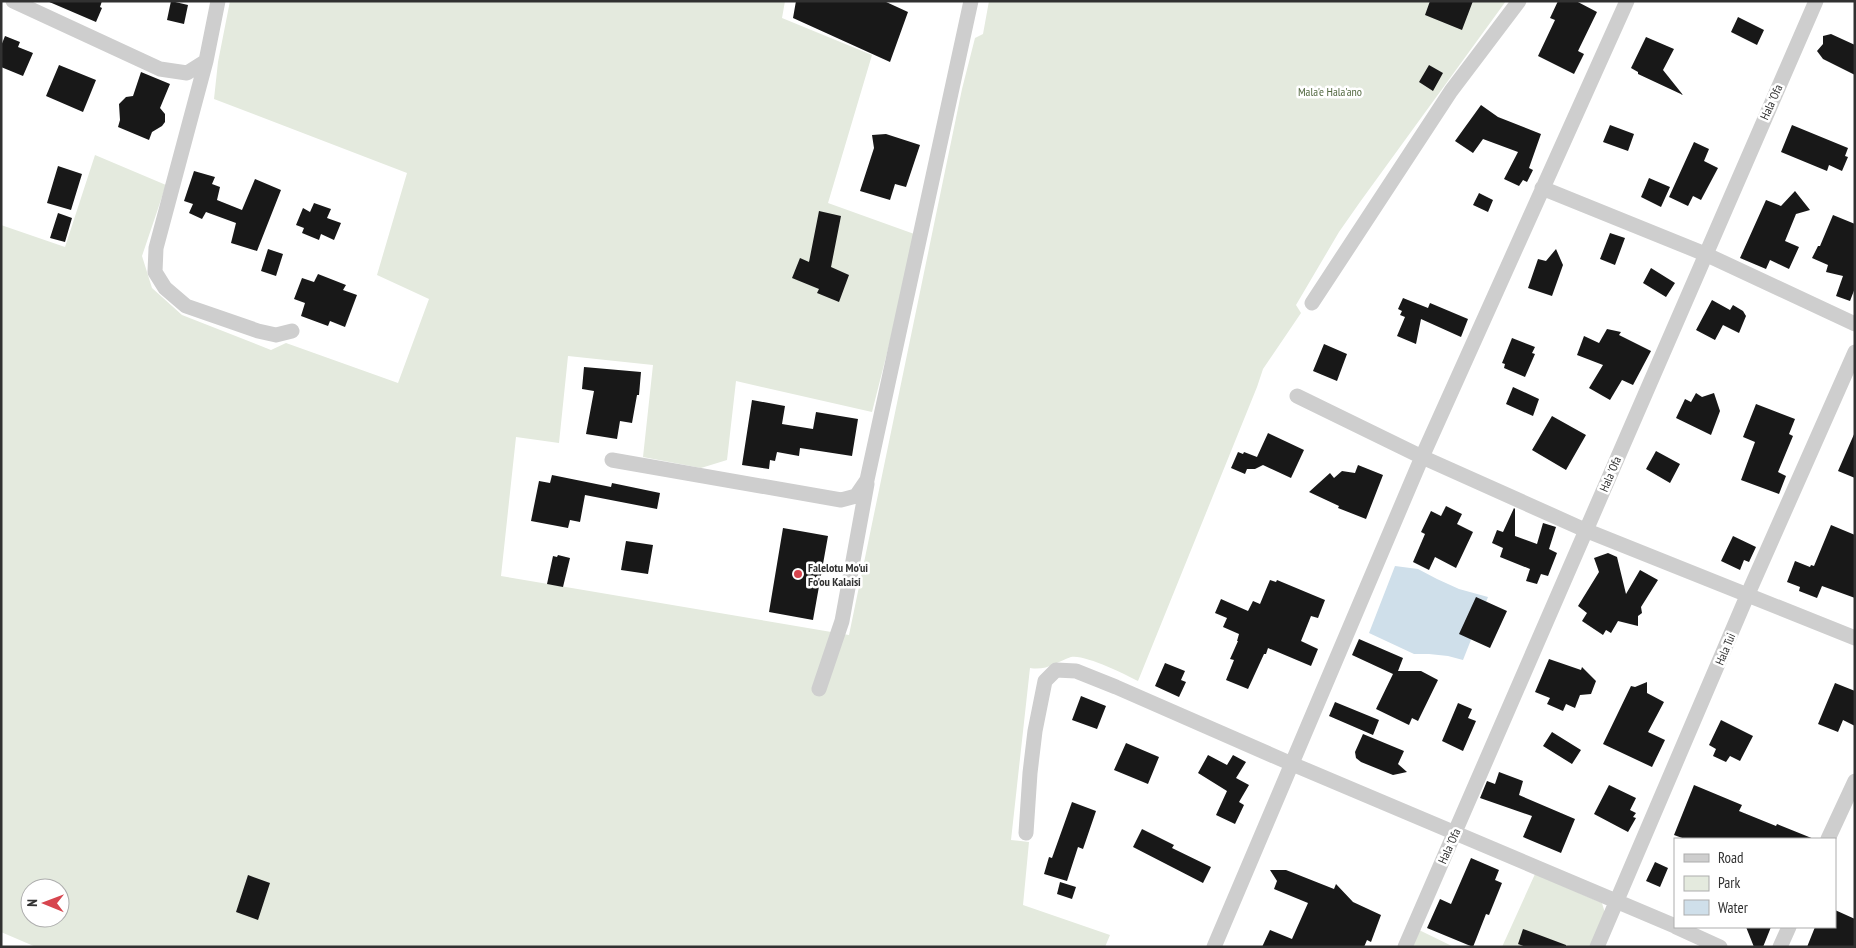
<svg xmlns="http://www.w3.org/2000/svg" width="1856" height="948" font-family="'PT Sans Narrow',sans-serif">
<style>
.green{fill:#e4eade;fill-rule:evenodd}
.water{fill:#cfdfea}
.building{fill:#181818}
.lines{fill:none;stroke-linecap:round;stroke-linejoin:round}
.street{stroke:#cecece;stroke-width:15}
.poi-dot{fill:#d7454e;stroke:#fff;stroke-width:2}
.labels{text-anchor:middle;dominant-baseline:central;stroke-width:5;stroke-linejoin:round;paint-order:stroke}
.park-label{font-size:12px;fill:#546a42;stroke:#fff}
.street-label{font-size:12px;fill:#313131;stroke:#fff}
.poi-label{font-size:12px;font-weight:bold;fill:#313131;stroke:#fff;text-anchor:start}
</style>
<rect width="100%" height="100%" fill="#fff"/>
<!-- green -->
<path class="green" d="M230 1H785L782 18 872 55 828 203 917 235 872 412 736 381 727 460 701 468 643 457 653 365 568 356 559 443 516 437 501 576 849 635 962 89 975 38 983 34 989 1H1506L1360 202 1339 232 1296 305 1301 313 1263 369 1257 387 1138 681C1125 674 1084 654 1071 657 1056 662 1047 671 1030 668L1011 840 1029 842 1023 905 1110 935 1105 947H36L1 932V225L65 247 95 155 166 185 142 256 152 288 182 315 271 350 286 343 398 383 429 299 377 275 407 173 214 99 218 62ZM30 888H60V918H30Z
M1535 874 1602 903 1605 913 1591 947H1502Z
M1419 930 1454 947H1412Z"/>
<!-- water -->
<path class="water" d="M1395 566 1418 569 1437 579 1459 589 1488 597 1463 660 1448 656 1429 654H1414L1369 633Z"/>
<!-- building -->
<path class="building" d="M47 1H102L100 7 102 8 96 22Z
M171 1 188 5 184 24 167 20Z
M796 1H884L908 12 890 62 793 18Z
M1430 1H1473L1462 30 1425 15Z
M1558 1H1576L1597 12 1578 51 1584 54 1574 74 1538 56 1555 20 1550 18Z
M1738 17 1764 30 1757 45 1731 32Z
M1831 34 1855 45V75L1823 59 1817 51 1823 44V36Z
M5 36 20 42 18 47 33 53 23 76 1 67V46Z
M1646 37 1674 49 1663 70 1683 95 1638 74V72L1631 68Z
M59 65 96 80 83 112 46 96Z
M1429 65 1443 73 1433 91 1419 82Z
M141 72 170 84 160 108 165 114V122L162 126 152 132 149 140 118 127 120 120 119 104 126 97 133 96Z
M1481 105 1498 117 1541 134 1529 168 1533 170 1527 182 1523 180 1519 186 1504 179 1518 152 1483 139 1473 153 1455 141Z
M1610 125 1634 134 1628 151 1603 142Z
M1792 125 1848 148 1845 156 1848 157 1842 171 1829 165 1827 171 1781 152Z
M886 134 920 145 906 187 895 184 890 200 860 191 874 148 872 135Z
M1694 142 1709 149 1704 161 1718 168 1701 200 1693 196 1688 206 1669 197Z
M58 166 82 174 71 210 47 203Z
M194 171 215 177 212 184 220 187 217 200 242 210 255 179 281 190 257 251 231 243 236 223 206 212 202 219 189 213 193 204 184 201Z
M1649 178 1670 187 1661 207 1641 197Z
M1795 191 1810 210 1796 214 1785 241 1799 247 1789 269 1770 260 1766 269 1740 258 1766 200 1781 206Z
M1479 193 1493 200 1488 212 1473 205Z
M314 203 331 209 327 218 341 223 334 240 321 234 319 240 302 233 304 228 296 225 303 208 310 212Z
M819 211 841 216 831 267 849 275 839 302 817 293 819 289 792 278 800 258 809 262Z
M58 213 72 218 65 242 50 238Z
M1833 215 1855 224V288L1850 301 1836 296 1843 276 1826 272 1828 265 1812 258 1818 246H1820Z
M1610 233 1625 238 1615 265 1600 259Z
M268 249 283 254 276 276 261 271Z
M1556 249 1563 265 1552 296 1528 288 1538 259 1546 261Z
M1651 268 1675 283 1666 297 1643 283Z
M318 274 346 285 343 290 357 295 345 327 330 321 328 326 301 316 305 303 294 299 302 278 314 282Z
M1403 298 1428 308 1430 303 1468 319 1461 337 1421 319 1416 344 1397 336 1405 317 1400 315 1402 311 1398 309Z
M1712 300 1730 310 1733 305 1743 311 1746 316 1739 333 1723 325 1715 340 1696 330Z
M1607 329 1621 332 1619 335 1651 351 1633 385 1622 380 1610 400 1589 388 1603 365 1577 355 1584 336 1599 343Z
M1512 338 1535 347 1532 353 1535 354 1525 377 1504 368 1505 364 1502 363Z
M1324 344 1347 354 1337 381 1313 371Z
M584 367 641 372 639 395H637L632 423 620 421 617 439 586 434 594 391 582 389Z
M1513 387 1539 399 1533 416 1506 404Z
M1696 393 1702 397 1714 393 1720 411 1711 435 1676 418 1685 399 1691 402Z
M752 400 785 406 782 424 813 429 816 412 858 419 852 456 800 448 799 456 777 452 775 461 770 460 769 469 742 465Z
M1756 404 1795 419 1789 434 1793 436 1778 472 1786 476 1779 494 1741 480 1755 442 1743 437Z
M1552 416 1586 435 1566 470 1532 450Z
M1855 432V478L1838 471Z
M1268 433 1304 450 1291 478 1263 465 1255 469H1247L1245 474 1231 468 1238 452 1243 454 1244 452 1257 457Z
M1656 451 1680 464 1670 483 1646 469Z
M1358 465 1383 475 1366 519 1338 508 1339 506 1309 492 1330 473 1334 478 1342 471 1355 473Z
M552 475 611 487 612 483 660 493 657 509 585 495 580 522 570 520 568 528 531 521 539 481 550 483Z
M1446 506 1462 514 1457 524 1473 532 1456 568 1435 557 1429 570 1413 562 1425 534 1421 532 1431 511 1441 516Z
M1514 508 1515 509V536L1537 544 1543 523 1556 527 1549 549 1557 553 1548 576 1541 574 1537 584 1526 581 1530 569 1500 557 1503 548 1492 543 1497 530 1503 532Z
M1831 525 1855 535V598L1822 586 1817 598 1799 591 1800 587 1787 582 1795 561 1810 567 1811 565 1814 566Z
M783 528 828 536 813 620 769 612Z
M1733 536 1756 547 1749 562 1744 560 1740 570 1721 561Z
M626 541 653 545 648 574 621 570Z
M1608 553 1617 557 1626 594 1640 570 1658 580 1641 607 1642 613 1638 616V626L1618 621 1611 633 1606 630 1603 635 1582 621 1587 613 1578 606 1599 572 1594 558Z
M558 555 570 558 563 587 547 584 553 556 557 557Z
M1270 580 1276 582 1277 580 1325 600 1318 618 1311 616 1301 641 1318 649 1311 666 1268 648 1266 654H1264L1248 689 1226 680 1234 660 1230 659 1238 641H1237L1239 634 1223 627 1227 618 1215 613 1221 599 1248 611 1253 601 1260 604Z
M1476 597 1507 611 1490 648 1459 634Z
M1359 639 1403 658 1398 671H1421L1438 680 1418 721 1412 718 1409 725 1376 709 1393 674 1352 655Z
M1549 659 1581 670 1582 667 1596 681 1591 694 1580 695 1575 708 1566 704 1563 711 1547 704 1550 698 1535 692Z
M1165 663 1185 671 1181 680 1186 682 1179 697 1155 686Z
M1647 682V693L1664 702 1648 732 1665 740 1652 767 1603 744 1631 686 1635 687Z
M1835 683 1855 691V726L1843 720 1838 732 1818 724Z
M1081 696 1106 706 1097 729 1072 720Z
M1335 702 1379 720 1373 735 1329 716Z
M1458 703 1472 709 1468 718 1476 721 1463 751 1442 741Z
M1721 720 1753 736 1740 761 1730 756 1726 762 1713 756 1716 749 1709 745Z
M1552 732 1581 750 1572 764 1543 746Z
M1363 734 1404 751 1398 764 1407 772 1393 775 1361 762 1356 758 1355 752Z
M1126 743 1159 757 1148 784 1114 770Z
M1208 755 1227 765 1233 755 1246 762 1236 778 1249 785 1239 802 1244 805 1235 824 1216 815 1227 791 1198 773Z
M1499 772 1523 781 1519 795 1575 819 1561 853 1523 837 1532 816 1480 798 1487 781 1495 784Z
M1609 785 1636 798 1630 810 1636 813 1633 817 1636 818 1628 832 1594 814Z
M1694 785 1742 805 1739 811 1776 826 1777 824 1814 839H1685L1674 835Z
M1072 802 1096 811 1083 849 1078 847 1067 881 1044 874 1049 857 1052 858Z
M1142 829 1174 845 1172 848 1211 867 1203 883 1133 847Z
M1471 858 1499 870 1495 880 1502 883 1489 915 1486 914 1473 947 1427 928 1440 899 1451 904Z
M1655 862 1668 868 1660 887 1646 881Z
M1270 870H1286L1334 889 1336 884 1353 902 1381 915 1371 942 1367 940 1364 947H1262L1270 930 1292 939 1308 903 1274 889 1277 881Z
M248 875 270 883 258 920 236 912Z
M1060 882 1076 887 1072 899 1057 894Z
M1835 910 1855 919V947H1807L1815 927H1835Z
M1746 927H1771L1763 947H1754Z
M1523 929 1566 945V947H1526L1518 944Z"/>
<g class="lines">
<!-- street -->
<path class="street" d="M13 1 160 69 187 73 206 61
M218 1 206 61 156 248 155 272 165 288 186 306 258 331 276 335 292 331
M1542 188 1705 254 1855 324
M1312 303 1451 91 1519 1
M1297 396 1422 457 1585 530 1855 638
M612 460 841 500 856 496 867 480 971 1
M819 689 842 621 867 484
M1026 833 1030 773 1035 731 1045 681 1056 670 1076 671 1116 687 1292 764 1675 926
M1828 839 1855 781
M1676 927 1720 947
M1214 947 1422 457 1627 1
M1405 947 1816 1
M1597 947 1747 596 1855 352
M1780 947 1789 927"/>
</g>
<!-- markers -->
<circle class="poi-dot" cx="798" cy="574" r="5"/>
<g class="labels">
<!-- park labels -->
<g class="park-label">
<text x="1330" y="91">Mala'e Hala'ano</text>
</g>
<!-- street labels -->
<g class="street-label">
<text transform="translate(1771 102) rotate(-66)">Hala 'Ofa</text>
<text transform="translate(1610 474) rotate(-67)">Hala 'Ofa</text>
<text transform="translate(1725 649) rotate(-67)">Hala Tui</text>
<text transform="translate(1449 846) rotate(-66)">Hala 'Ofa</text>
</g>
<!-- poi labels -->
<g class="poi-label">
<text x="808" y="567">Falelotu Mo'ui<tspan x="808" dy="14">Fo'ou Kalaisi</tspan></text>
</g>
</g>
<!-- border -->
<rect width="1856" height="948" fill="none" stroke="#313131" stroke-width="5"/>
<!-- legend -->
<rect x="1674" y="838" width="162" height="90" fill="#ffffff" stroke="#adadad"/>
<rect x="1684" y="854" width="25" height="8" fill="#cecece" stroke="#adadad"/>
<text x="1718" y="863" font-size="15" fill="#313131">Road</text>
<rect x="1684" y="876" width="25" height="15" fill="#e4eade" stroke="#adadad"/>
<text x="1718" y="888" font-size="15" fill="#313131">Park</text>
<rect x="1684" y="900" width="25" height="15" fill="#cfdfea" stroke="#adadad"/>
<text x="1718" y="913" font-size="15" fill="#313131">Water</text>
<!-- north arrow -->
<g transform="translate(45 903) rotate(271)"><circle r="24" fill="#ffffff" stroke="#adadad"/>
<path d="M0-4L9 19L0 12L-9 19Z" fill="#d7454e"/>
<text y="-8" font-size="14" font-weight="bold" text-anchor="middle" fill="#313131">N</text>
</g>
</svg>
